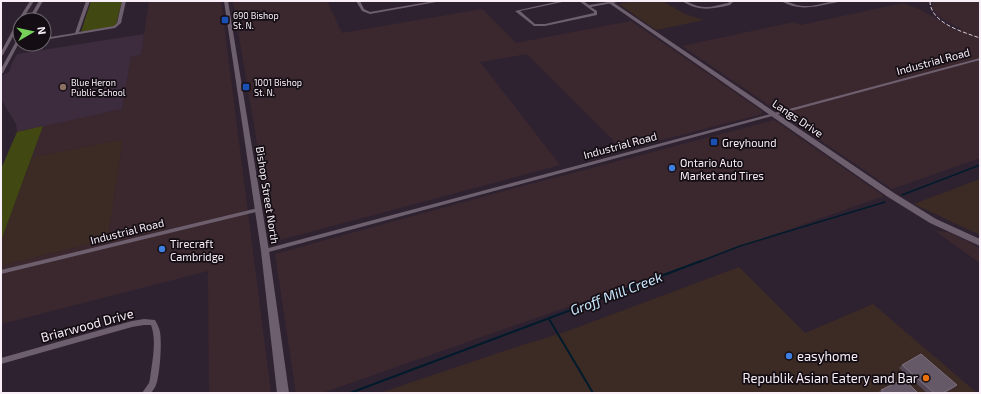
<svg xmlns="http://www.w3.org/2000/svg" width="981" height="394" font-family="'Exo 2',sans-serif">
<style>
.commercial{fill:#3c2a24}
.industrial{fill:#3b282f}
.built{fill:#3d2b3e}
.green{fill:#424811}
.lines{fill:none;stroke-linecap:round;stroke-linejoin:round}
.stream-far1{stroke:#001b2c;stroke-width:1.5}
.stream{stroke:#001b2c;stroke-width:2}
.street{fill:#6e5f6f;fill-rule:evenodd}
.secondary{fill:#6e5f6f;fill-rule:evenodd}
.rail{stroke:#d3c9d3;stroke-width:1;stroke-dasharray:4 2;stroke-linecap:butt}
.wall{fill:#544755}
.shaded-wall{fill:#3e303f}
.building{fill:#665967;stroke:#7d707e}
.transit-dot{fill:#1a4fb4;stroke:#140e14;stroke-width:1.5}
.education-dot{fill:#8d6e63;stroke:#140e14;stroke-width:1.5}
.shop-dot{fill:#3f7fe0;stroke:#140e14;stroke-width:1.5}
.food-dot{fill:#e8710a;stroke:#140e14;stroke-width:1.5}
.labels{text-anchor:middle;dominant-baseline:central;stroke-width:3.5;stroke-linejoin:round;paint-order:stroke}
.far-poi-label{font-size:9px;fill:#f8eff8;stroke:#140e14;text-anchor:start}
.street-label{font-size:11px;fill:#f8eff8;stroke:#140e14}
.poi-label{font-size:11px;fill:#f8eff8;stroke:#140e14;text-anchor:start}
.near-street-label{font-size:13px;fill:#f8eff8;stroke:#140e14}
.near-poi-label{font-size:13px;fill:#f8eff8;stroke:#140e14;text-anchor:start}
.near-water-label{font-size:14px;font-style:italic;fill:#c8e6fd;stroke:#140e14}
</style>
<rect width="100%" height="100%" fill="#2f2230"/>
<!-- commercial -->
<path class="commercial" d="M634 1H662L685 14 704 20 656 30 619 4Z
M123 139 108 240 1 266V241L32 157Z
M980 179V235L914 204Z
M739 267 805 333 873 304 977 393H380L513 348 565 332Z"/>
<!-- industrial -->
<path class="industrial" d="M149 1H221L271 393H209L208 271 1 324V266L108 240 123 139 32 157 43 126 122 109 131 57 141 55Z
M233 1H327L342 33 482 9 516 43 631 21 762 111V114L623 150 527 54 480 62 560 165 280 240 273 237Z
M934 1 980 2V158L892 189 682 46 794 22 801 25 903 3 923 11 957 31 963 30 941 18 931 7Z
M774 120 884 196 322 393H296L275 254 497 193Z
M935 231 948 232 980 248V263Z"/>
<!-- built -->
<path class="built" d="M144 34 141 55 131 57 122 109 17 132 16 124 1 99V76L9 72 12 63 17 54Z"/>
<!-- green -->
<path class="green" d="M91 1H122L116 25 114 27 81 32Z
M43 126 1 241V169L17 132Z"/>
<g class="lines">
<!-- stream-far1 -->
<path class="stream-far1" d="M902 195 980 165
M699 262 740 246 885 202"/>
<!-- stream -->
<path class="stream" d="M549 319 593 393
M350 393 701 261"/>
<!-- street -->
<path class="street" d="M30 1H34L22 20H20V24L3 55 1 56V52L18 20Z
M39 1H43L32 20H28Z
M86 1H90L79 32 114 26 117 23 122 1H126L121 23 115 28 44 40V38L75 33Z
M356 1H360L364 9 370 12 434 1H442L370 14 362 11Z
M560 1H567L520 11 535 24H545L594 13V12L579 1H583L589 5 615 1H623L591 7 597 11V15L545 26H534L515 11Z
M682 1C688 1 693 5 698 6 708 9 718 5 728 3L729 2 728 1H732L733 2 730 5C712 9 699 12 682 1Z
M781 1C789 1 796 6 804 6 816 7 827 1 840 1 836 3 832 3 828 4 811 8 796 10 781 1Z
M19 36H20V41L3 73 1 74V69Z
M980 58V60L265 253H263L262 251 263 249H265Z
M258 208 260 209 261 210 260 211 1 274V270Z
M144 319 155 320C157 324 159 327 160 332 162 343 160 374 156 385 155 388 153 390 151 393H142L149 383 150 379C152 362 157 341 151 325H144L132 327 1 364V358L132 321Z"/>
<!-- secondary -->
<path class="secondary" d="M224 1H228L269 251 289 393H277L261 251Z
M606 1H611L894 193 936 219 980 239V246L930 223 888 197Z"/>
<!-- rail -->
<path class="rail" d="M930 1C930 23 963 32 980 38"/>
</g>
<!-- wall -->
<path class="wall" d="M902 365 954 388 945 393H927L899 368Z
M881 390 918 393H878Z"/>
<!-- shaded-wall -->
<path class="shaded-wall" d="M957 385 954 388 945 393H943Z"/>
<!-- building -->
<path class="building" d="M921 354 957 385 943 393H934L902 365Z
M904 379 918 393H884L881 390Z"/>
<!-- markers -->
<g class="transit-dot">
<rect x="221" y="16" width="8" height="8" rx="2"/>
<rect x="242" y="83" width="8" height="8" rx="2"/>
<rect x="710" y="138" width="8" height="8" rx="2"/>
</g>
<circle class="education-dot" cx="63" cy="87" r="4"/>
<g class="shop-dot">
<circle cx="672" cy="168" r="4"/>
<circle cx="162" cy="249" r="4"/>
<circle cx="789" cy="356" r="4"/>
</g>
<circle class="food-dot" cx="926" cy="378" r="4"/>
<g class="labels">
<!-- far-poi labels -->
<g class="far-poi-label">
<text x="233" y="15">690 Bishop<tspan x="233" dy="10">St. N.</tspan></text>
<text x="71" y="82">Blue Heron<tspan x="71" dy="10">Public School</tspan></text>
<text x="254" y="82">1001 Bishop<tspan x="254" dy="10">St. N.</tspan></text>
</g>
<!-- street labels -->
<g class="street-label">
<text transform="translate(933 61) rotate(-15)">Industrial Road</text>
<text transform="translate(798 118) rotate(34)">Langs Drive</text>
<text transform="translate(620 145) rotate(-15)">Industrial Road</text>
<text transform="translate(268 195) rotate(81)">Bishop Street North</text>
<text transform="translate(127 231) rotate(-14)">Industrial Road</text>
</g>
<!-- poi labels -->
<g class="poi-label">
<text x="722" y="142">Greyhound</text>
<text x="680" y="162">Ontario Auto<tspan x="680" dy="13">Market and Tires</tspan></text>
<text x="170" y="243">Tirecraft<tspan x="170" dy="13">Cambridge</tspan></text>
</g>
<!-- near-street labels -->
<g class="near-street-label">
<text transform="translate(87 325) rotate(-15)">Briarwood Drive</text>
</g>
<!-- near-poi labels -->
<g class="near-poi-label">
<text x="797" y="356">easyhome</text>
<text x="918" y="378" text-anchor="end">Republik Asian Eatery and Bar</text>
</g>
<!-- near-water labels -->
<g class="near-water-label">
<text transform="translate(616 293) rotate(-21)">Groff Mill Creek</text>
</g>
</g>
<!-- border -->
<rect width="981" height="394" fill="none" stroke="#f8eff8" stroke-width="4"/>
<!-- north arrow -->
<g transform="translate(32 32) rotate(81)"><circle r="19" fill="#140e14" stroke="#6f686f"/>
<path d="M0-3L7 15L0 10L-7 15Z" fill="#76d25a"/>
<text y="-6" font-size="11" font-weight="bold" text-anchor="middle" fill="#f8eff8">N</text>
</g>
</svg>
